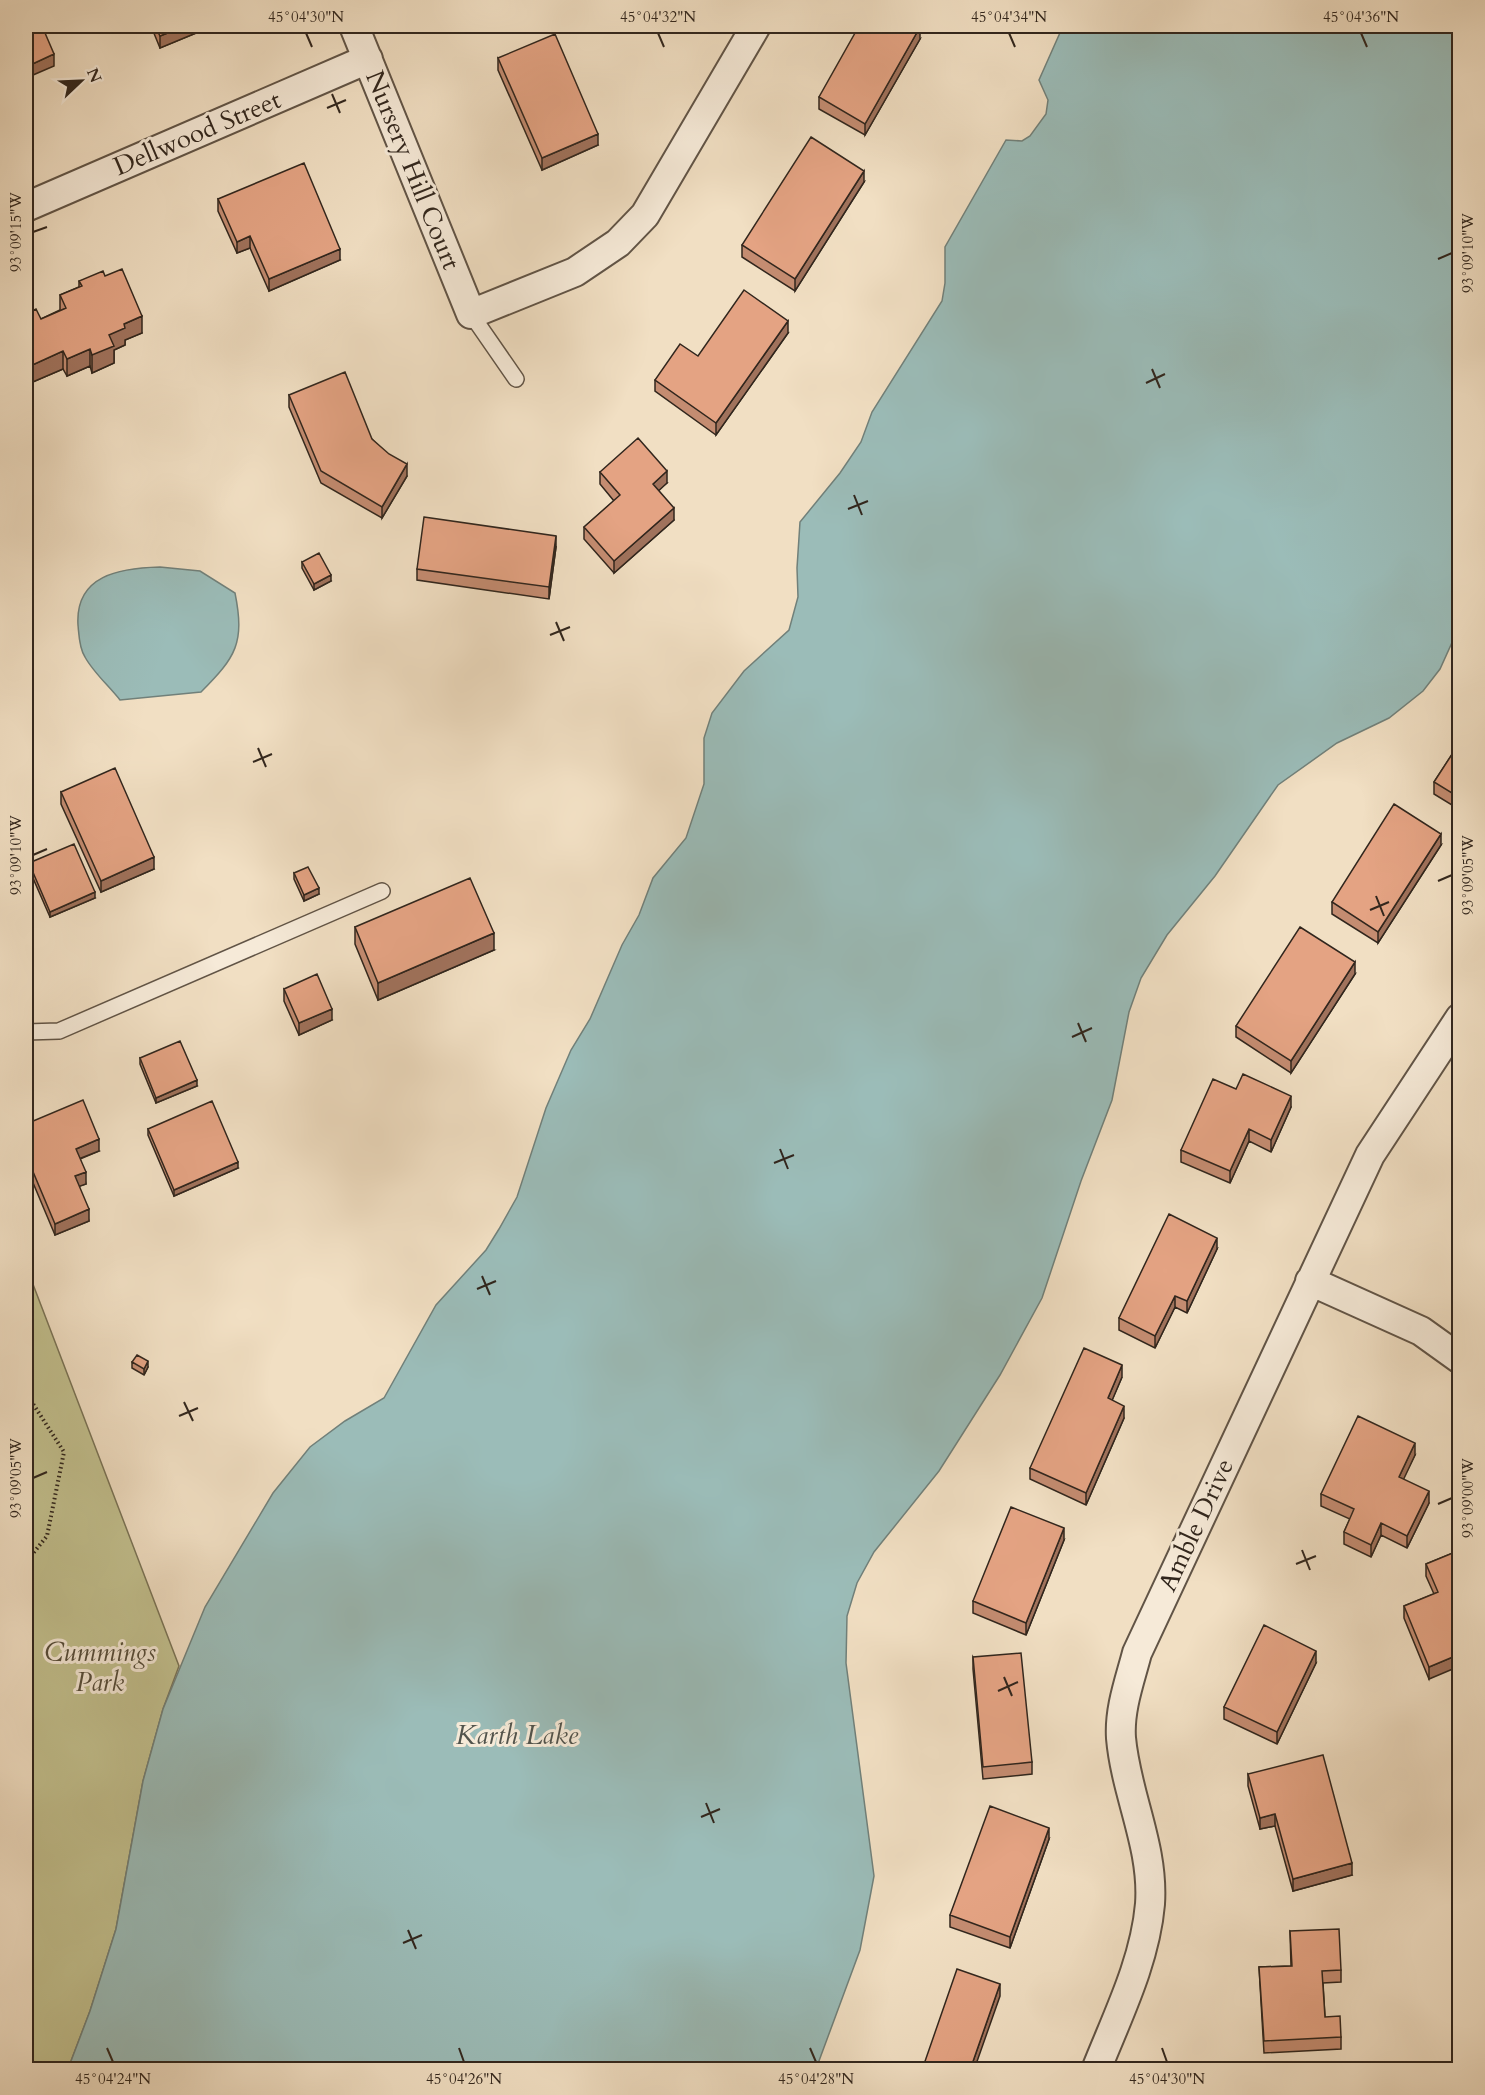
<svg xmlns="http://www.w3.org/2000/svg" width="1485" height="2095" font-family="Cardo,serif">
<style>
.green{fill:#c2c08e;stroke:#7a7356;stroke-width:1.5}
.water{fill:#9bbcb8;stroke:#71807a;stroke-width:1.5}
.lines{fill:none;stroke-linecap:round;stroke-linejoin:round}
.service-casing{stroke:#615446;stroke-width:18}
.minor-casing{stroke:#615446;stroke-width:32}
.path{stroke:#31261d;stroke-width:4;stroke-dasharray:1.5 3;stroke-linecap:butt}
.service{stroke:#f6ead8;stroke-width:15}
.minor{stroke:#f6ead8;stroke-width:28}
.wall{fill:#c48c71;stroke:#31261d;stroke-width:1.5}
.shaded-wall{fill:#a0725c;stroke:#31261d;stroke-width:1.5}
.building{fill:#e4a383;stroke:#31261d;stroke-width:1.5}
.ticks{fill:none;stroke:#31261d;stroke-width:2}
.labels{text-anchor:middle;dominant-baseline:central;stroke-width:6;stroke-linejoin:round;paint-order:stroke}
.street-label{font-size:26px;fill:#31261d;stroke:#f6ead8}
.park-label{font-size:26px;font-style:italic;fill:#554c39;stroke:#f6ead8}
.water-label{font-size:27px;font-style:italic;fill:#51534c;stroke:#f6ead8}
.neatline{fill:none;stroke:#31261d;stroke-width:2}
.ticks-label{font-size:15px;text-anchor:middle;fill:#31261d}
</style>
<rect width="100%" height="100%" fill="#f1dfc3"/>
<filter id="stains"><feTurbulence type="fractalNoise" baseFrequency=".00333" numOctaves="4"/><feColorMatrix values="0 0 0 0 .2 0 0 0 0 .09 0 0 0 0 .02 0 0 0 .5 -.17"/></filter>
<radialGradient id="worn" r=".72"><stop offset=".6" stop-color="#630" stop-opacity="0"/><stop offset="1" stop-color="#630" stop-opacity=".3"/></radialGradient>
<!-- green -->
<path class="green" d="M26 1266 179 1666 163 1709 143 1781 116 1929 90 2011 68 2069H26Z"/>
<!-- water -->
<path class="water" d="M1063 26H1459V627L1440 669 1423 691 1389 718 1337 743 1278 785 1215 876 1167 935 1141 978 1129 1012 1112 1100 1081 1181 1042 1298 1000 1375 939 1471 874 1552 857 1583 847 1616 846 1663 874 1876 860 1950 816 2069H68L90 2011 116 1929 143 1781 163 1709 205 1607 273 1493 310 1447 345 1421 384 1398 436 1305 486 1250 499 1229 517 1197 546 1108 571 1050 590 1019 622 945 639 915 653 878 686 838 704 784V738L712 713 744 671 789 630 798 597 797 568 800 522 840 473 861 442 872 412 942 301 945 283V247L1006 140 1022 141 1030 136 1046 114 1048 100 1039 80Z
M160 567 200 571 235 593C245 643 236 657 201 692L120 700C109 686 93 672 85 657 79 648 79 635 78 625 75 575 120 568 160 567Z"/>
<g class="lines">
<!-- service casing -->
<g class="service-casing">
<path id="service" d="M471 314 516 379
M26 1032 59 1031 382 891"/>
</g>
<!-- minor casing -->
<g class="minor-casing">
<path id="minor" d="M354 26 471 314 575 272 618 243 645 215 756 26
M26 207 368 59
M1310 1281 1421 1331 1460 1359
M1096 2070C1117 2017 1145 1962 1150 1904 1154 1846 1126 1795 1121 1738 1119 1709 1130 1680 1137 1653L1370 1155 1460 1018"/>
</g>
<!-- path -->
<path class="path" d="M26 1393 64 1452 47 1536 26 1562"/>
<!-- service -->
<use href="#service" class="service"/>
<!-- minor -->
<use href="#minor" class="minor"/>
</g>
<!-- wall -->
<path class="wall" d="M151 26H213L160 48Z
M599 26H613L610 31Z
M920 39 865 135 819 109V97Z
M498 58 598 145 542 170 498 70Z
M864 182 795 291 742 257V245Z
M218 199 340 260 269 291 250 248 237 253 218 211Z
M105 276 142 333 125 340V345L114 350V363L92 373 90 366 67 376 63 369 28 384 26 378V314L41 319 60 310V295L79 287V281Z
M788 333 716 435 655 391V380L698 356Z
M289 395 372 439 407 476 382 518 321 483 289 407Z
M600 472 667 483 658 490 674 520 614 573 584 539V527L614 501 600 484Z
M556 547 549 599 417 580V569Z
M302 562 331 581 314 590 302 568Z
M1460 742V810L1434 794V782Z
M61 792 154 869 101 892 61 804Z
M1441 845 1378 943 1332 914V902Z
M29 863 95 898 50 917 29 869Z
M294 873 319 894 304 901 294 879Z
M355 927 494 950 378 1000 355 944Z
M1355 974 1291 1073 1236 1037V1026Z
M284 989 332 1020 299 1035 284 1001Z
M140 1058 197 1086 156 1103 140 1064Z
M1236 1089 1291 1107 1271 1152 1249 1141 1230 1183 1181 1162V1150Z
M26 1124 99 1151 80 1159 86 1184 79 1186 89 1221 55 1235 26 1166Z
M148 1129 238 1168 174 1196 148 1135Z
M1217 1249 1187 1313 1175 1307 1155 1348 1119 1330V1318Z
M132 1362 148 1367 144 1375 132 1368Z
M1122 1377 1112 1400 1124 1418 1086 1505 1030 1479V1468Z
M1415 1455 1403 1479 1429 1503 1407 1548 1381 1535 1371 1557 1344 1544V1532L1350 1519 1321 1506V1494Z
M1064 1540 1026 1635 973 1613V1601Z
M1460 1550 1429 1679 1404 1618V1606L1434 1594 1426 1576V1564Z
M973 1657 1032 1762V1774L983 1779 973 1669Z
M1316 1663 1277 1744 1224 1719V1707Z
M1248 1774 1352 1875 1293 1891 1275 1826 1260 1829 1248 1786Z
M1049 1839 1010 1948 950 1927V1915Z
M1290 1931 1341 1970V1982L1323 1983 1325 2017 1341 2037V2049L1264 2053 1259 1967 1291 1966Z"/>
<!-- shaded-wall -->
<path class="shaded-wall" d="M185 26H213L160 48V36Z
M920 27V39L865 135V124Z
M54 54V66L26 78V67Z
M598 134V145L542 170V158Z
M864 171V182L795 291V279Z
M250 236V248L237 253V242Z
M340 249V260L269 291V279Z
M142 316V333L125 340V345L114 350V363L92 373V355L109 335 124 324Z
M788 321V333L716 435V423Z
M90 349V366L67 376V359Z
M63 351V369L28 384V367Z
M407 464V476L382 518V507Z
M667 471V483L653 496V484Z
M674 508V520L614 573V561Z
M556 536V547L549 599V587Z
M331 575V581L314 590V584Z
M1441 834V845L1378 943V932Z
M154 857V869L101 892V881Z
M319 888V894L304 901V895Z
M95 892V898L50 917V912Z
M494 933V950L378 1000V983Z
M1355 962V974L1291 1073V1061Z
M332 1009V1020L299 1035V1023Z
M197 1080V1086L156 1103V1098Z
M1291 1096V1107L1271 1152V1140Z
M1249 1129V1141L1230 1183V1171Z
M99 1139V1151L76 1160V1149Z
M238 1162V1168L174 1196V1190Z
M86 1172V1184L75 1188V1176Z
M89 1209V1221L55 1235V1224Z
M1217 1238V1249L1187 1313V1301Z
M1175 1296V1307L1155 1348V1336Z
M148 1361V1367L144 1375V1369Z
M1122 1365V1377L1108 1410V1398Z
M1124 1406V1418L1086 1505V1493Z
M1415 1443V1455L1399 1489V1477Z
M1429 1491V1503L1407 1548V1536Z
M1381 1523V1535L1371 1557V1545Z
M1064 1528V1540L1026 1635V1623Z
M1316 1651V1663L1277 1744V1732Z
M1460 1654V1666L1429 1679V1667Z
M1275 1814V1826L1260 1829V1818Z
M1049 1828V1839L1010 1948V1937Z
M1352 1863V1875L1293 1891V1879Z
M1000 1984V1996L974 2070H970Z"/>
<!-- building -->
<path class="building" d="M26 26H42L54 54 26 67Z
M155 26H185L160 36Z
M859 26H918L920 27 865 124 819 97Z
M555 34 598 134 542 158 498 58Z
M811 137 864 171 795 279 742 245Z
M304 163 340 249 269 279 250 236 237 242 218 199Z
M122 269 142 316 124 324 125 328 109 335 114 346 92 355 90 349 67 359 63 351 28 367 26 361V314L36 309 41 319 66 308 60 295 82 286 79 281 103 271 105 276Z
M744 290 788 321 716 423 655 380 680 344 698 356Z
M345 372 372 439 389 454 407 464 382 507 321 471 289 395Z
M638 438 667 471 653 484 674 508 614 561 584 527 620 495 600 472Z
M424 517 556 536 549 587 417 569Z
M319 553 331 575 314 584 302 562Z
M1460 742V798L1434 782Z
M115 768 154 857 101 881 61 792Z
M1394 804 1441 834 1378 932 1332 902Z
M74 844 95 892 50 912 29 863Z
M308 867 319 888 304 895 294 873Z
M470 878 494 933 378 983 355 927Z
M1300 927 1355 962 1291 1061 1236 1026Z
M317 974 332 1009 299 1023 284 989Z
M180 1041 197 1080 156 1098 140 1058Z
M1243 1074 1291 1096 1271 1140 1249 1129 1230 1171 1181 1150 1213 1079 1236 1089Z
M83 1100 99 1139 76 1149 86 1172 75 1176 89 1209 55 1224 26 1155V1124Z
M212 1101 238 1162 174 1190 148 1129Z
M1169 1214 1217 1238 1187 1301 1175 1296 1155 1336 1119 1318Z
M1084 1348 1122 1365 1108 1398 1124 1406 1086 1493 1030 1468Z
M137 1355 148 1361 144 1369 132 1362Z
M1358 1416 1415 1443 1399 1477 1429 1491 1407 1536 1381 1523 1371 1545 1344 1532 1354 1509 1321 1494Z
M1011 1507 1064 1528 1026 1623 973 1601Z
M1460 1550V1654L1429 1667 1404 1606 1438 1592 1426 1564Z
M1264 1625 1316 1651 1277 1732 1224 1707Z
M1021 1653 1032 1762 983 1767 973 1657Z
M1323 1755 1352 1863 1293 1879 1275 1814 1260 1818 1248 1774Z
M990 1806 1049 1828 1010 1937 950 1915Z
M1339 1929 1341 1970 1322 1971 1325 2017 1340 2016 1341 2037 1264 2041 1259 1967 1292 1966 1290 1931Z
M957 1969 1000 1984 970 2070H922Z"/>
<!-- ticks -->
<path class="ticks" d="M306 33 312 47M658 33 664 47M1009 33 1015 47M1361 33 1367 47M332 94 340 113M327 108 346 100M33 232 47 227M1438 259 1452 253M1152 369 1160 388M1146 383 1165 374M854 495 862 515M848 509 868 501M556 622 564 641M550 635 570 627M258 748 266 767M253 762 272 754M33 855 47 849M1438 881 1452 875M1376 896 1384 916M1370 910 1389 902M1078 1023 1086 1042M1072 1037 1092 1028M780 1149 788 1169M774 1163 794 1155M482 1276 490 1295M477 1289 496 1281M184 1402 193 1421M179 1416 198 1408M33 1478 47 1472M1438 1504 1452 1498M1302 1550 1310 1570M1296 1564 1316 1556M1004 1677 1012 1696M998 1691 1018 1682M706 1803 714 1823M701 1817 720 1809M408 1930 416 1949M403 1943 422 1935M107 2048 113 2062M459 2048 464 2062M810 2048 816 2062M1162 2048 1167 2062"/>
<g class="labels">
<!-- street labels -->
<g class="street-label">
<text transform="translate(197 133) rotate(-23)">Dellwood Street</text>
<text transform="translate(413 170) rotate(68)">Nursery Hill Court</text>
<text transform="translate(1196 1525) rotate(-65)">Amble Drive</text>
</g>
<!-- park labels -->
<g class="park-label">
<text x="100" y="1652">Cummings<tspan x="100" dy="30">Park</tspan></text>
</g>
<!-- water labels -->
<g class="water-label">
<text x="517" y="1735">Karth Lake</text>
</g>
</g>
<!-- margin -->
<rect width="1485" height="2095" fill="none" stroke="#f1dfc3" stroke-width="66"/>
<!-- north arrow -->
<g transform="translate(81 81) rotate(67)" stroke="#f6ead8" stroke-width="4.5" paint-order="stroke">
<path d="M0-4.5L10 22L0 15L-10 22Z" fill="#31261d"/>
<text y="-9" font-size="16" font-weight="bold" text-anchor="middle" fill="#31261d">N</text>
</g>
<rect x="33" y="33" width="1419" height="2029" class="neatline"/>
<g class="ticks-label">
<text x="306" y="22">45°04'30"N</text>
<text x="658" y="22">45°04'32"N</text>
<text x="1009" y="22">45°04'34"N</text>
<text x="1361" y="22">45°04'36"N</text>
<text transform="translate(16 232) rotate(-90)" y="5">93°09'15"W</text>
<text transform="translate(1468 253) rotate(-90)" y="5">93°09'10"W</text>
<text transform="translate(16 855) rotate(-90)" y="5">93°09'10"W</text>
<text transform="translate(1468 875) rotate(-90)" y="5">93°09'05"W</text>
<text transform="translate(16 1478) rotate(-90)" y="5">93°09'05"W</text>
<text transform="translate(1468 1498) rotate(-90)" y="5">93°09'00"W</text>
<text x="113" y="2084">45°04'24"N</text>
<text x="464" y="2084">45°04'26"N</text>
<text x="816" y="2084">45°04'28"N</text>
<text x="1167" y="2084">45°04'30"N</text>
</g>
<rect width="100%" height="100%" filter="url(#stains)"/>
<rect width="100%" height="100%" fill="url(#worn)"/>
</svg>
